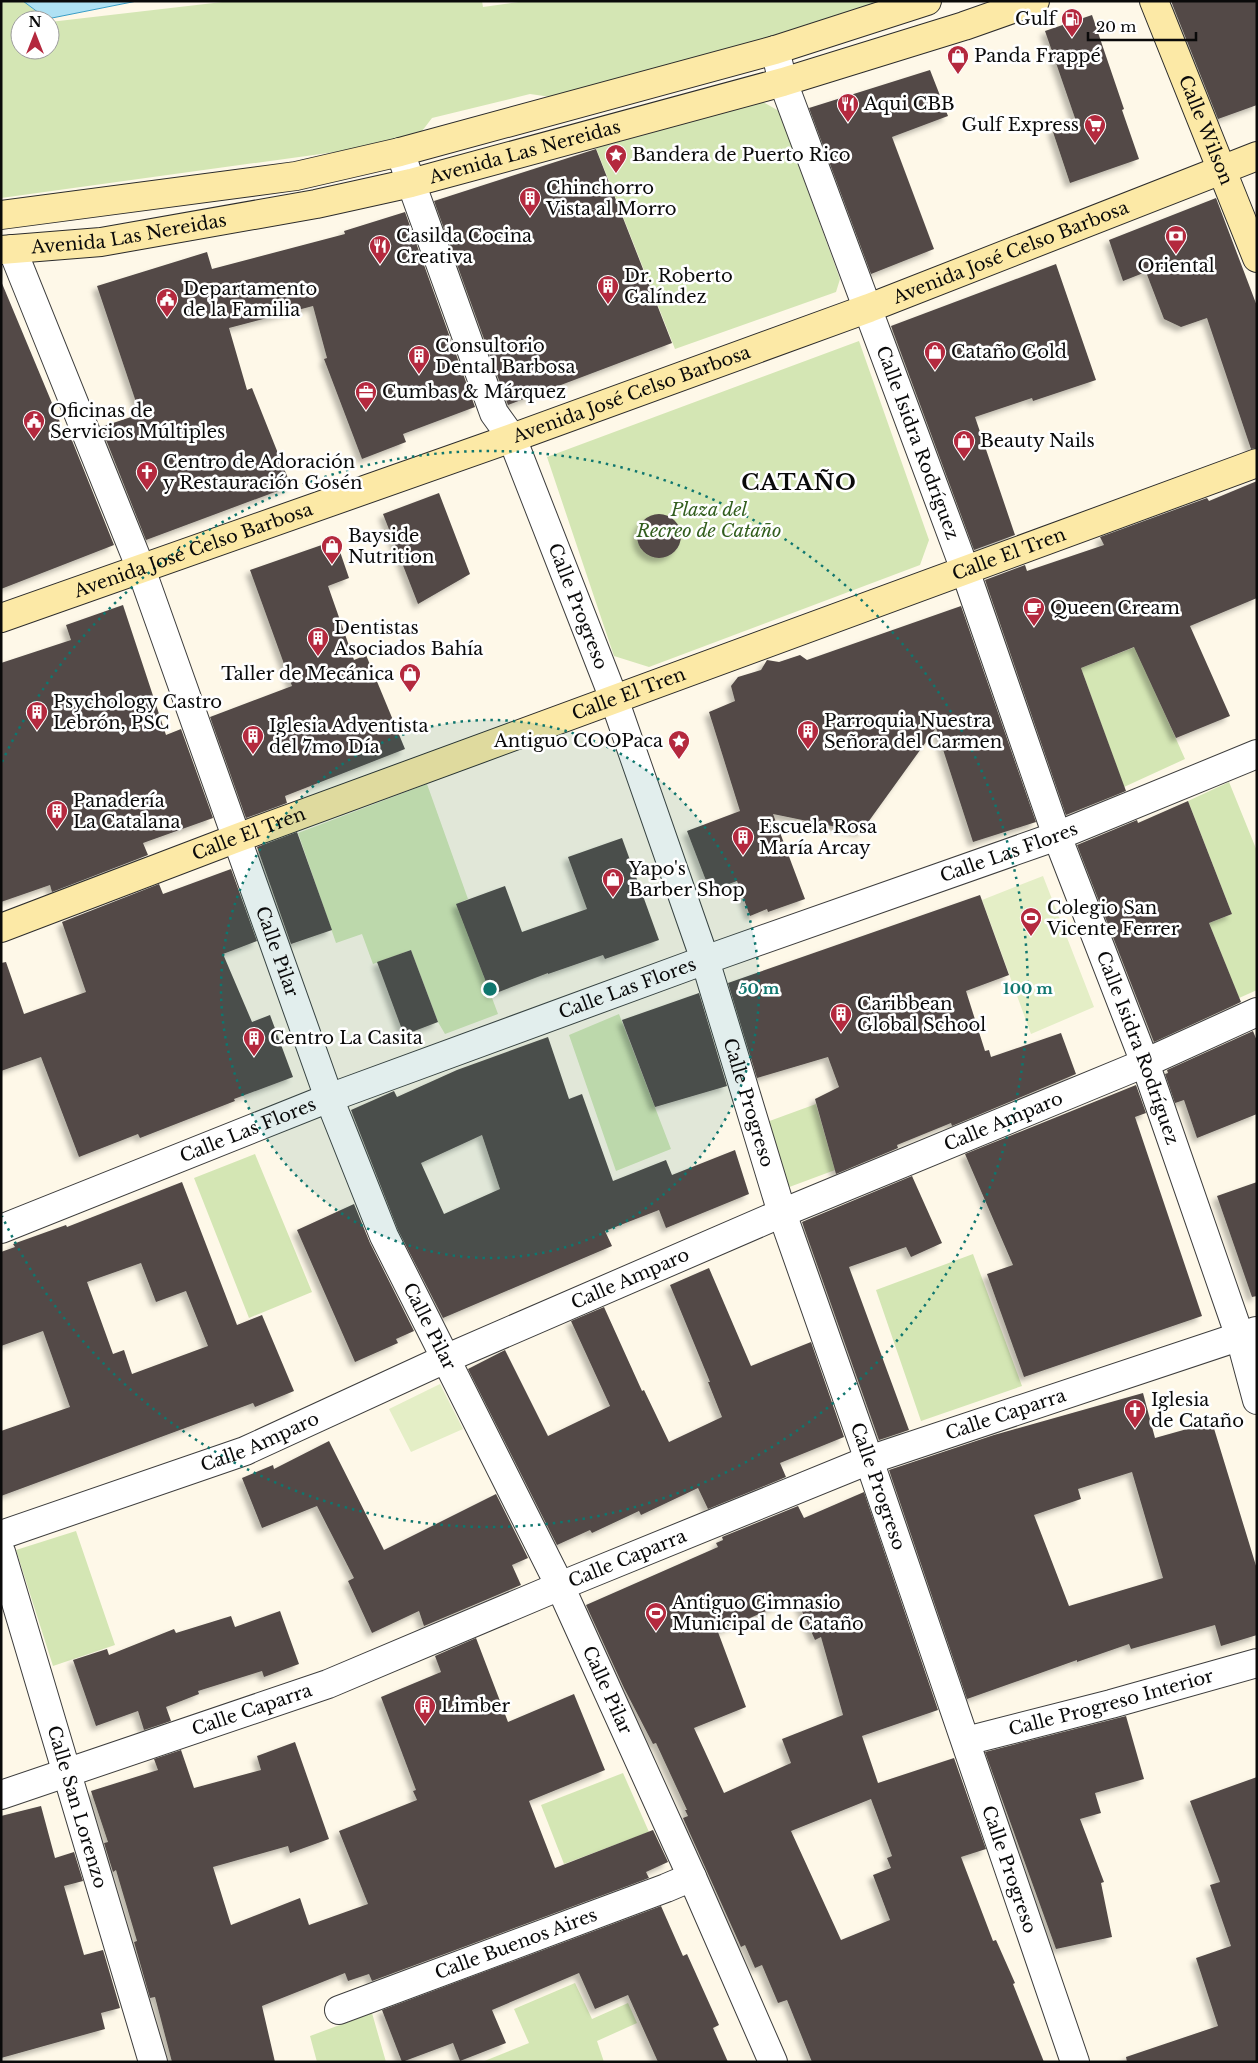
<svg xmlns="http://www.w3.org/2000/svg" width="1258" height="2063" font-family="'Libre Baskerville',serif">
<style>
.green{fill:#d4e6b4}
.pitch{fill:#e4eec6}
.water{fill:#afe1f3;stroke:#399ec7}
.building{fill:#524a47;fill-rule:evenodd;filter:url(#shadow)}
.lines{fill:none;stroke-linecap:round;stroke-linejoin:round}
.street-casing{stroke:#3d3d3d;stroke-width:30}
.secondary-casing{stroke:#2c2c2c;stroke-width:30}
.street{stroke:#fff;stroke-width:28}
.secondary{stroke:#fce9a6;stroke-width:28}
.ring{fill:none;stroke:#0f766e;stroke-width:2.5;stroke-dasharray:2.5 5}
.labels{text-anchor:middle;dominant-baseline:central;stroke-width:5;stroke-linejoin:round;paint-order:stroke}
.poi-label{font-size:18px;fill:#0a0a0a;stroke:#fff;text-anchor:start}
.street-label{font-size:18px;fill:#0a0a0a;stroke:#fff}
.park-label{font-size:18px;font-style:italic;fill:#325e1e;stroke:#fff}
.district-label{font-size:22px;font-weight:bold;letter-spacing:1px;fill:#0a0a0a;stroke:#fff}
.centre{fill:#0f766e;stroke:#fff;stroke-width:2.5}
.ring-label{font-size:15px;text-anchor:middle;font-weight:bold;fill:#0f766e;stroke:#fff;stroke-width:5;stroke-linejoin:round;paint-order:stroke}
</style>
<defs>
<filter id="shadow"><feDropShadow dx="-4.5" dy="4.5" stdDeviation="2.5" flood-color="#0004"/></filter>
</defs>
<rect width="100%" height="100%" fill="#fef8e8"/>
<!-- green -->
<path class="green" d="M1 1H23L47 20H20V50H50V22L231 1H482L483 7 526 1H896L558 98 530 94 432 118 419 135 393 144 1 198Z
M763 102 779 111 840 279 836 292 675 349 596 148Z
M859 341 929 540 920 565 649 667 614 656 547 457Z
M1135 647 1185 759 1124 787 1081 668Z
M1229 782 1257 851V990L1239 998 1209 923 1232 914 1188 801Z
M427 784 468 899 457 904 498 1014 445 1034 438 1022 411 950 373 964 362 934 336 943 298 833Z
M619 1014 671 1149 616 1171 569 1035Z
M816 1104 835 1170 784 1189 761 1124Z
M255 1154 312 1292 249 1318 194 1178Z
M973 1254 1022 1386 921 1421 876 1290Z
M76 1531 115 1645 53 1666 16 1550Z
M623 1773 649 1832 564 1864 541 1805Z
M575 1983 592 2019 628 2003 637 2023 597 2041 604 2062H482L529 2043 514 2009Z
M372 2013 386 2062H317L310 2036Z"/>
<!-- pitch -->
<path class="pitch" d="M1043 876 1094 1007 1031 1034 982 900Z
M440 1384 463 1429 411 1452 389 1409Z"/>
<!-- water -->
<path class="water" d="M23 1H137L47 19Z"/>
<!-- building -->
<path class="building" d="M1171 1H1257V105L1218 119Z
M1092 15 1124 109 1122 110 1139 159 1070 183 1052 129 1076 121 1045 31Z
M930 70 948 116 892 137 934 249 871 274 809 108Z
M596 149 672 343 508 405 434 201Z
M1216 198 1257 306V448L1251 449 1207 318 1181 327 1164 319 1146 272 1123 281 1109 240Z
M405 212 475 407 403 434 406 442 362 459 324 359 327 358 313 306 229 328 247 390 252 388 291 486 146 540 101 427 140 414 97 286 207 252 212 269 345 234 344 231Z
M1056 264 1096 380 1033 401 1032 398 975 417 1015 535 974 550 891 326Z
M1 281 67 439 71 438 114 545 1 589Z
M1257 481V598L1190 626 1230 716 1176 738 1134 647 1081 668 1126 791 1066 815 985 580 1025 565 1027 571 1104 545 1100 537 1207 498 1209 501Z
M439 493 470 574 418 604 383 514Z
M637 536a22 22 0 1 1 44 0a22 22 0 1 1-44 0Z
M336 540 349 578 328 586 354 660 366 655 405 749 285 796 287 803 246 818 210 717 292 686 250 570Z
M123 605 166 735 181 729 213 818 143 843 148 855 52 892 50 885 1 902V663L71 640 66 625Z
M961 606 1036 822 973 842 936 728 861 832 773 814 805 899 768 912 767 909 750 916 737 881 710 891 687 831 740 811 709 712 735 701 731 686 738 677 761 670 767 660 779 662 800 655 807 660Z
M1188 801 1232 914 1209 923 1241 1002 1154 1042 1077 845 1137 820 1138 823Z
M297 832 332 930 291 944 257 847Z
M622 838 659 940 605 959 603 955 548 974V973L491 995 456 904 505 886 522 932 587 909 568 857Z
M231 869 257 941 223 954 252 1022 270 1015 293 1077 234 1099 235 1101 140 1138 138 1134 79 1157 41 1057 1 1071V963L6 962 24 1014 86 992 62 922 159 884 163 894Z
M980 895 1009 975 966 991 985 1051 989 1050 991 1057 1061 1033 1076 1074 952 1126 951 1123 897 1145 898 1148 836 1174 815 1099 839 1087 828 1057 757 1078 728 983Z
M411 950 438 1022 404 1035 377 962Z
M699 993 727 1086 655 1107 622 1020Z
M1253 1031 1257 1041V1114L1197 1138 1184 1100 1175 1103 1165 1074 1168 1073 1167 1070Z
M548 1037 569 1099 582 1094 613 1181 666 1160 672 1175 735 1150 749 1194 666 1228 659 1210 605 1231 612 1246 443 1318 398 1230 351 1110 394 1091 397 1097 457 1070ZM482 1135 500 1189 444 1214 421 1163Z
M1136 1085 1146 1113 1135 1117 1202 1316 1024 1377 987 1274 1013 1265 965 1154Z
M912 1176 942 1243 911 1257 906 1247 849 1267 909 1430 879 1440 802 1222Z
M182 1182 237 1325 262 1315 294 1391 255 1407 253 1403 1 1496V1431L70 1407 43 1331 1 1346V1252L15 1247 13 1244 66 1225 67 1227ZM141 1263 156 1302 186 1291 208 1346 132 1374 124 1350 113 1354 87 1282Z
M1257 1182V1296L1252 1297 1217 1196Z
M354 1204 370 1243 414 1331 396 1339 398 1343 355 1362 297 1230Z
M709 1268 751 1366 811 1342 844 1437 780 1463 786 1477 708 1509 698 1488 641 1515 639 1511 592 1533 590 1530 557 1545 468 1369 505 1350 548 1436 610 1406 571 1321 604 1307 642 1391 644 1390 669 1442 722 1417 708 1382H710L670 1285Z
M1143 1393 1155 1438 1212 1422 1257 1569V1635L1221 1646 1215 1625 1131 1649 1129 1644 1077 1662V1660L967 1699 889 1470 994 1435ZM1132 1472 1163 1578 1069 1606 1034 1515 1081 1499 1078 1489Z
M329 1441 384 1550 496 1494 528 1558 512 1565 521 1585 424 1626 419 1611 372 1633 348 1581 354 1578 317 1506 262 1528 242 1478 273 1465 274 1469Z
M864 1492 938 1710 862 1736 878 1783 954 1758 986 1849 961 1857 993 1941 996 1940 1015 1983 1013 1984 1044 2062H812L787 2000 778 2003 762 1965 755 1968 745 1945 741 1947 683 1818 688 1816 685 1810H687L656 1743 653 1744 624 1688 586 1605 718 1547 716 1543 723 1540 722 1537 798 1506 804 1518ZM796 1598 815 1640 821 1637 843 1715 782 1739 791 1763 724 1793 694 1728 746 1707 718 1632ZM871 1799 892 1856 887 1858 891 1868 873 1875 890 1920 841 1940 791 1831Z
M280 1611 299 1664 264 1677 262 1671 198 1691 199 1694 166 1707 171 1721 144 1730 138 1711 96 1726 73 1660 107 1649 109 1655 174 1629 176 1633 231 1616 235 1627Z
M476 1638 508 1722 574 1694 605 1770 529 1801 555 1868 653 1830 668 1862 646 1872 649 1878 372 1981 369 1974 348 1981 345 1973 262 2006 275 2062H172L155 1997 150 1998 134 1942 137 1941 116 1870 113 1872 104 1843 108 1842 91 1791 158 1770 154 1759 181 1750 194 1788 261 1770 257 1756 295 1742 329 1839 290 1853 288 1846 213 1867 231 1925 300 1898 309 1925 368 1904 339 1831 417 1800 413 1791 416 1790 381 1697 441 1672 435 1656Z
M1126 1716 1144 1779 1095 1793 1101 1813 1080 1819 1104 1882 1101 1883 1112 1937 1056 1949 985 1752Z
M1257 1777V2062H1127L1126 2057 1218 2026 1196 1958 1231 1946 1210 1885 1220 1882 1190 1801Z
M41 1806 55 1858 74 1852 83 1881 64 1886 84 1955 103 1950 120 2008 101 2013 105 2029 1 2058V1816Z
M661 1906 683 1956 687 1954 719 2025 713 2028 728 2062H658L628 1995 595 2009 579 1973 492 2010 506 2043 460 2061 453 2043 402 2062 382 2010Z"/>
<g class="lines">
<!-- street casing -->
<g class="street-casing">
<g id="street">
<path id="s1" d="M775 50 783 82 965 570 1057 836 1145 1063 1240 1337 1257 1400"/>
<path id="s2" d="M400 152 494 413 512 438 614 699 705 960 782 1213 869 1460 1075 2062"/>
<path id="s3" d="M12 249 141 569 329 1098 384 1236 560 1586 692 1877 773 2062"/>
<path id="s4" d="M1 1229 329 1098 705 960 1057 836 1257 754"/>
<path id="s5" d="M1 1535 245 1451 445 1359 782 1213 1145 1063 1257 1012"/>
<path id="s6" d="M1 1552 153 2062"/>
<path id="s7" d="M966 1741 1111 1704 1257 1663"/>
<path id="s8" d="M1 1795 328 1684 560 1586 869 1460 1256 1331"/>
<path id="s9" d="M339 2010 666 1888 692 1877"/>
</g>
</g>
<!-- secondary casing -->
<g class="secondary-casing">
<g id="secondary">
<path id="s10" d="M1154 1 1257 258"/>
<path d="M1 215 296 176 400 152 775 50 927 1"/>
<path id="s11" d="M1 250 101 242 316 204 411 183 783 82 964 26 1035 1"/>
<path id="s12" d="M1 618 512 438 869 308 1257 156"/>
<path id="s13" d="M1 928 237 838 1257 463"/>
</g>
</g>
<!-- street -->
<use href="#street" class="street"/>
<!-- secondary -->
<use href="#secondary" class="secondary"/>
</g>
<!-- distance rings -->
<circle cx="490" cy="989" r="269" fill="#0f766e" fill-opacity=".12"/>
<g class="ring">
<circle cx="490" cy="989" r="269"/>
<path d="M2 762A538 538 0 1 1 2 1216"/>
</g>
<!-- icons -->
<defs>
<g id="fuel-pin" transform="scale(1.125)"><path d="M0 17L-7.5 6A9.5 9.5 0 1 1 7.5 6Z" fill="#b4293e" stroke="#fff"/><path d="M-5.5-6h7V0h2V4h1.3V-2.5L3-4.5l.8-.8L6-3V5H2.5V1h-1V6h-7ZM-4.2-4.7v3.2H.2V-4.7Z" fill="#fff"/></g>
<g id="shop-pin" transform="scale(1.125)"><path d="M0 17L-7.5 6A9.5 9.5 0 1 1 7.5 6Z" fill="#b4293e" stroke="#fff"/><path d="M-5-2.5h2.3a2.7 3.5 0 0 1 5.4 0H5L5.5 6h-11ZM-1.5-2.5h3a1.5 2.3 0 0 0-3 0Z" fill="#fff"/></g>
<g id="restaurant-pin" transform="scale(1.125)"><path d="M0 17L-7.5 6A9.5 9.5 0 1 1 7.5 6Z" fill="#b4293e" stroke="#fff"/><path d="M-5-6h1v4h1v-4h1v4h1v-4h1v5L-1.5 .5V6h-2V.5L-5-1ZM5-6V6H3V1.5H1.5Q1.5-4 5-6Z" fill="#fff"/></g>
<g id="supermarket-pin" transform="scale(1.125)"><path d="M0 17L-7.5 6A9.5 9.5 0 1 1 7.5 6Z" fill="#b4293e" stroke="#fff"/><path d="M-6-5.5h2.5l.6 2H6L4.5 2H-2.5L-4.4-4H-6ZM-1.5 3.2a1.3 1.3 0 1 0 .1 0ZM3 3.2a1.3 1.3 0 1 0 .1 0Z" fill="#fff"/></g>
<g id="sight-pin" transform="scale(1.125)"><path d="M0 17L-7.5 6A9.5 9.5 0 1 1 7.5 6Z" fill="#b4293e" stroke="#fff"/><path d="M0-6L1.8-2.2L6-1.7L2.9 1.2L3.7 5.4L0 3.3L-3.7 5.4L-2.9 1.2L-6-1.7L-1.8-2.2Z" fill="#fff"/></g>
<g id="building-pin" transform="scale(1.125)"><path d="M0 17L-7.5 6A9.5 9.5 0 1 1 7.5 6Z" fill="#b4293e" stroke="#fff"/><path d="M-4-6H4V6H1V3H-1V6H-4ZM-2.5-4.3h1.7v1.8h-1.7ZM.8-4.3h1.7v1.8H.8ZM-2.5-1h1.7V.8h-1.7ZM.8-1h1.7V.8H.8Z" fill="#fff"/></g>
<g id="bank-pin" transform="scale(1.125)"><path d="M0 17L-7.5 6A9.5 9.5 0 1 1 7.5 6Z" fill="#b4293e" stroke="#fff"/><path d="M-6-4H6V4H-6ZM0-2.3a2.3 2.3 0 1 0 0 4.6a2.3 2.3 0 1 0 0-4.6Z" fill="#fff"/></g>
<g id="civic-pin" transform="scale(1.125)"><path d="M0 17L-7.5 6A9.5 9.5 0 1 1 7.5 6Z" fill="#b4293e" stroke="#fff"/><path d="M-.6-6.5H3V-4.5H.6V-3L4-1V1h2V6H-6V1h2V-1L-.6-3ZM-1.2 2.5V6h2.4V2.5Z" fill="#fff"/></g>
<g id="office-pin" transform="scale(1.125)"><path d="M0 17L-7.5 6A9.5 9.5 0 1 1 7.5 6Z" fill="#b4293e" stroke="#fff"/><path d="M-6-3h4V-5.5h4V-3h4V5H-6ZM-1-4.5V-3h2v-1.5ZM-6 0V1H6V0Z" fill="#fff"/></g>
<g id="church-pin" transform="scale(1.125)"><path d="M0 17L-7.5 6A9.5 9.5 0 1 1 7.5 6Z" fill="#b4293e" stroke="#fff"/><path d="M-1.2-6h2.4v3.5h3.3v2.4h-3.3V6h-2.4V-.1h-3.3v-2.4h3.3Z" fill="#fff"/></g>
<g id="cafe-pin" transform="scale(1.125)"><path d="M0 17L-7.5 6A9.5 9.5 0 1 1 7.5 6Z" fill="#b4293e" stroke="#fff"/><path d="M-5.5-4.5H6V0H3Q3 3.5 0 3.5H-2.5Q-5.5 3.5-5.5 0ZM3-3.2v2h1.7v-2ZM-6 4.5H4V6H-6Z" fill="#fff"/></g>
<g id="stadium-pin" transform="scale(1.125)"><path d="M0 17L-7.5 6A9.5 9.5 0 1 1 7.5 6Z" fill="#b4293e" stroke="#fff"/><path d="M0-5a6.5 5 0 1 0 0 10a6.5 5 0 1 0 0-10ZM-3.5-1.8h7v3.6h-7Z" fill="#fff"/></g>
</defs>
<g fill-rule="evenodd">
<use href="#fuel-pin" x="1072" y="19"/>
<use href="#shop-pin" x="958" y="56"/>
<use href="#restaurant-pin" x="848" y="104"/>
<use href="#supermarket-pin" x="1095" y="125"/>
<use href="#sight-pin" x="616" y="155"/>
<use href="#building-pin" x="530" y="198"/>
<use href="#bank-pin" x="1176" y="236"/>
<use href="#restaurant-pin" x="380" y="246"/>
<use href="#building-pin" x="608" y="286"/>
<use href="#civic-pin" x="167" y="299"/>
<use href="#shop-pin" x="935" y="352"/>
<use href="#building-pin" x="419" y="356"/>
<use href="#office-pin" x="366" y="392"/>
<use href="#civic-pin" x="34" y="421"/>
<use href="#shop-pin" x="964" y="441"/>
<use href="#church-pin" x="147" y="472"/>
<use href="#shop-pin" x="332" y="546"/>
<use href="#cafe-pin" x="1034" y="608"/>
<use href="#building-pin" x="318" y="638"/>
<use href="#shop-pin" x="410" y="674"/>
<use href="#building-pin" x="37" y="712"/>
<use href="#building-pin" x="808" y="731"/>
<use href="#building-pin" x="253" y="736"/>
<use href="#sight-pin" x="679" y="741"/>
<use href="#building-pin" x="57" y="811"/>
<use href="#building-pin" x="743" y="837"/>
<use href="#shop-pin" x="613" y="879"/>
<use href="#stadium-pin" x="1031" y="918"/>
<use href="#building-pin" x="841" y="1014"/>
<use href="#building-pin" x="254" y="1038"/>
<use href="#church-pin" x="1135" y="1410"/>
<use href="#stadium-pin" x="656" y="1613"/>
<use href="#building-pin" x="425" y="1706"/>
</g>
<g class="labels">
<!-- poi labels -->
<g class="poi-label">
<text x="1056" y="19" text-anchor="end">Gulf</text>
<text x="974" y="56">Panda Frappé</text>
<text x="864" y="104">Aqui CBB</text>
<text x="1079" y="125" text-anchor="end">Gulf Express</text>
<text x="632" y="155">Bandera de Puerto Rico</text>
<text x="546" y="188">Chinchorro<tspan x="546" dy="21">Vista al Morro</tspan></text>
<text x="396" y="236">Casilda Cocina<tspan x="396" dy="21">Creativa</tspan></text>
<text x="1176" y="266" text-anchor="middle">Oriental</text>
<text x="624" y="276">Dr. Roberto<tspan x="624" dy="21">Galíndez</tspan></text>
<text x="183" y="289">Departamento<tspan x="183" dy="21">de la Familia</tspan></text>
<text x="435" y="346">Consultorio<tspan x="435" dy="21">Dental Barbosa</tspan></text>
<text x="951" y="352">Cataño Gold</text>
<text x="382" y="392">Cumbas &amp; Márquez</text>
<text x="50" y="411">Oficinas de<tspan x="50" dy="21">Servicios Múltiples</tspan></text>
<text x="980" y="441">Beauty Nails</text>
<text x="163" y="462">Centro de Adoración<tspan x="163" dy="21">y Restauración Gosén</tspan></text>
<text x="348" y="536">Bayside<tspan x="348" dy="21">Nutrition</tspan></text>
<text x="1050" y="608">Queen Cream</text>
<text x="334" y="628">Dentistas<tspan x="334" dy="21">Asociados Bahía</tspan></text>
<text x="394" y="674" text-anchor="end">Taller de Mecánica</text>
<text x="53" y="702">Psychology Castro<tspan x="53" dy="21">Lebrón, PSC</tspan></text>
<text x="824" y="721">Parroquia Nuestra<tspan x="824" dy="21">Señora del Carmen</tspan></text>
<text x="269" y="726">Iglesia Adventista<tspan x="269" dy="21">del 7mo Día</tspan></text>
<text x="663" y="741" text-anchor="end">Antiguo COOPaca</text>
<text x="73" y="801">Panadería<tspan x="73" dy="21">La Catalana</tspan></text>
<text x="759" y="827">Escuela Rosa<tspan x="759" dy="21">María Arcay</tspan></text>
<text x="629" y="869">Yapo's<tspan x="629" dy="21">Barber Shop</tspan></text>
<text x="1047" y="908">Colegio San<tspan x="1047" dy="21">Vicente Ferrer</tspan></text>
<text x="857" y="1004">Caribbean<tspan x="857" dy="21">Global School</tspan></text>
<text x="270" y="1038">Centro La Casita</text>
<text x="1151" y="1400">Iglesia<tspan x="1151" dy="21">de Cataño</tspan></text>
<text x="672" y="1603">Antiguo Gimnasio<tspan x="672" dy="21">Municipal de Cataño</tspan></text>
<text x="441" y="1706">Limber</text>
</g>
<!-- street labels -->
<g class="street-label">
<text stroke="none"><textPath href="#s10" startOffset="139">Calle Wilson</textPath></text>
<text stroke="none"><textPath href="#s11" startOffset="534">Avenida Las Nereidas</textPath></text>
<text stroke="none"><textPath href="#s11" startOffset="129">Avenida Las Nereidas</textPath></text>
<text stroke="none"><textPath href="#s12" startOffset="1074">Avenida José Celso Barbosa</textPath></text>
<text stroke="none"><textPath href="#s12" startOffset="669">Avenida José Celso Barbosa</textPath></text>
<text stroke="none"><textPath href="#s1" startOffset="418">Calle Isidra Rodríguez</textPath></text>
<text stroke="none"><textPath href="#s12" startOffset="204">Avenida José Celso Barbosa</textPath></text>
<text stroke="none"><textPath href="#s13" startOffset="1075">Calle El Tren</textPath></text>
<text stroke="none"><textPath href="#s2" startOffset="489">Calle Progreso</textPath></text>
<text stroke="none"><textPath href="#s13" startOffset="670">Calle El Tren</textPath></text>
<text stroke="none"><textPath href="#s13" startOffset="265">Calle El Tren</textPath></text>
<text stroke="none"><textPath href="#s4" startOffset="1076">Calle Las Flores</textPath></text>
<text stroke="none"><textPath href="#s3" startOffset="751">Calle Pilar</textPath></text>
<text stroke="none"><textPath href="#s4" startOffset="671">Calle Las Flores</textPath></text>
<text stroke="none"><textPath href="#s1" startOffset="1062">Calle Isidra Rodríguez</textPath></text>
<text stroke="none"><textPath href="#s2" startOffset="1014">Calle Progreso</textPath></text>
<text stroke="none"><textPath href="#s5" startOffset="1085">Calle Amparo</textPath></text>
<text stroke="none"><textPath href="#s4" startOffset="266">Calle Las Flores</textPath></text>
<text stroke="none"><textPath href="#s5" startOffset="680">Calle Amparo</textPath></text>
<text stroke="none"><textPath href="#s3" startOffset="1156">Calle Pilar</textPath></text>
<text stroke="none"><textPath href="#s8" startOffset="1075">Calle Caparra</textPath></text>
<text stroke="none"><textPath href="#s5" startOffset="275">Calle Amparo</textPath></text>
<text stroke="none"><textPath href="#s2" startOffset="1419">Calle Progreso</textPath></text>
<text stroke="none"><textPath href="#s8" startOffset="670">Calle Caparra</textPath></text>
<text stroke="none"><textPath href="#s3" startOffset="1561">Calle Pilar</textPath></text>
<text stroke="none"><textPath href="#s7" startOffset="150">Calle Progreso Interior</textPath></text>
<text stroke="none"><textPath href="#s8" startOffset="265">Calle Caparra</textPath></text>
<text stroke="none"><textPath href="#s6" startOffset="266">Calle San Lorenzo</textPath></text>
<text stroke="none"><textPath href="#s2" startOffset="1824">Calle Progreso</textPath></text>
<text stroke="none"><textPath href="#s9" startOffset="189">Calle Buenos Aires</textPath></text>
</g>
<!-- park labels -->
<g class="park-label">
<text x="709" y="510">Plaza del<tspan x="709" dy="21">Recreo de Cataño</tspan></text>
</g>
<!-- district labels -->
<g class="district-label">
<text x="799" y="482">CATAÑO</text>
</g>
</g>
<circle cx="490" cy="989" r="8" class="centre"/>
<g class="ring-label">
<text x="759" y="994">50 m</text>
<text x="1028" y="994">100 m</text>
</g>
<!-- border -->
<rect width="1258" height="2063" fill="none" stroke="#0a0a0a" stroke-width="5"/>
<!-- north arrow -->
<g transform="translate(35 35)"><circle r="24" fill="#ffffff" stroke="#9d9d9d"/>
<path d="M0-4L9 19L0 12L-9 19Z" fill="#b4293e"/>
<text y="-8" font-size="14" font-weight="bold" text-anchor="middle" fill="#0a0a0a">N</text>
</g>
<!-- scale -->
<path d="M1088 32v8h108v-8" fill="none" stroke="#0a0a0a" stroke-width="2.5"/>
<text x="1096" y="32" font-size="15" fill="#0a0a0a" stroke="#ffffff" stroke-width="4" paint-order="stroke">20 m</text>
</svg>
